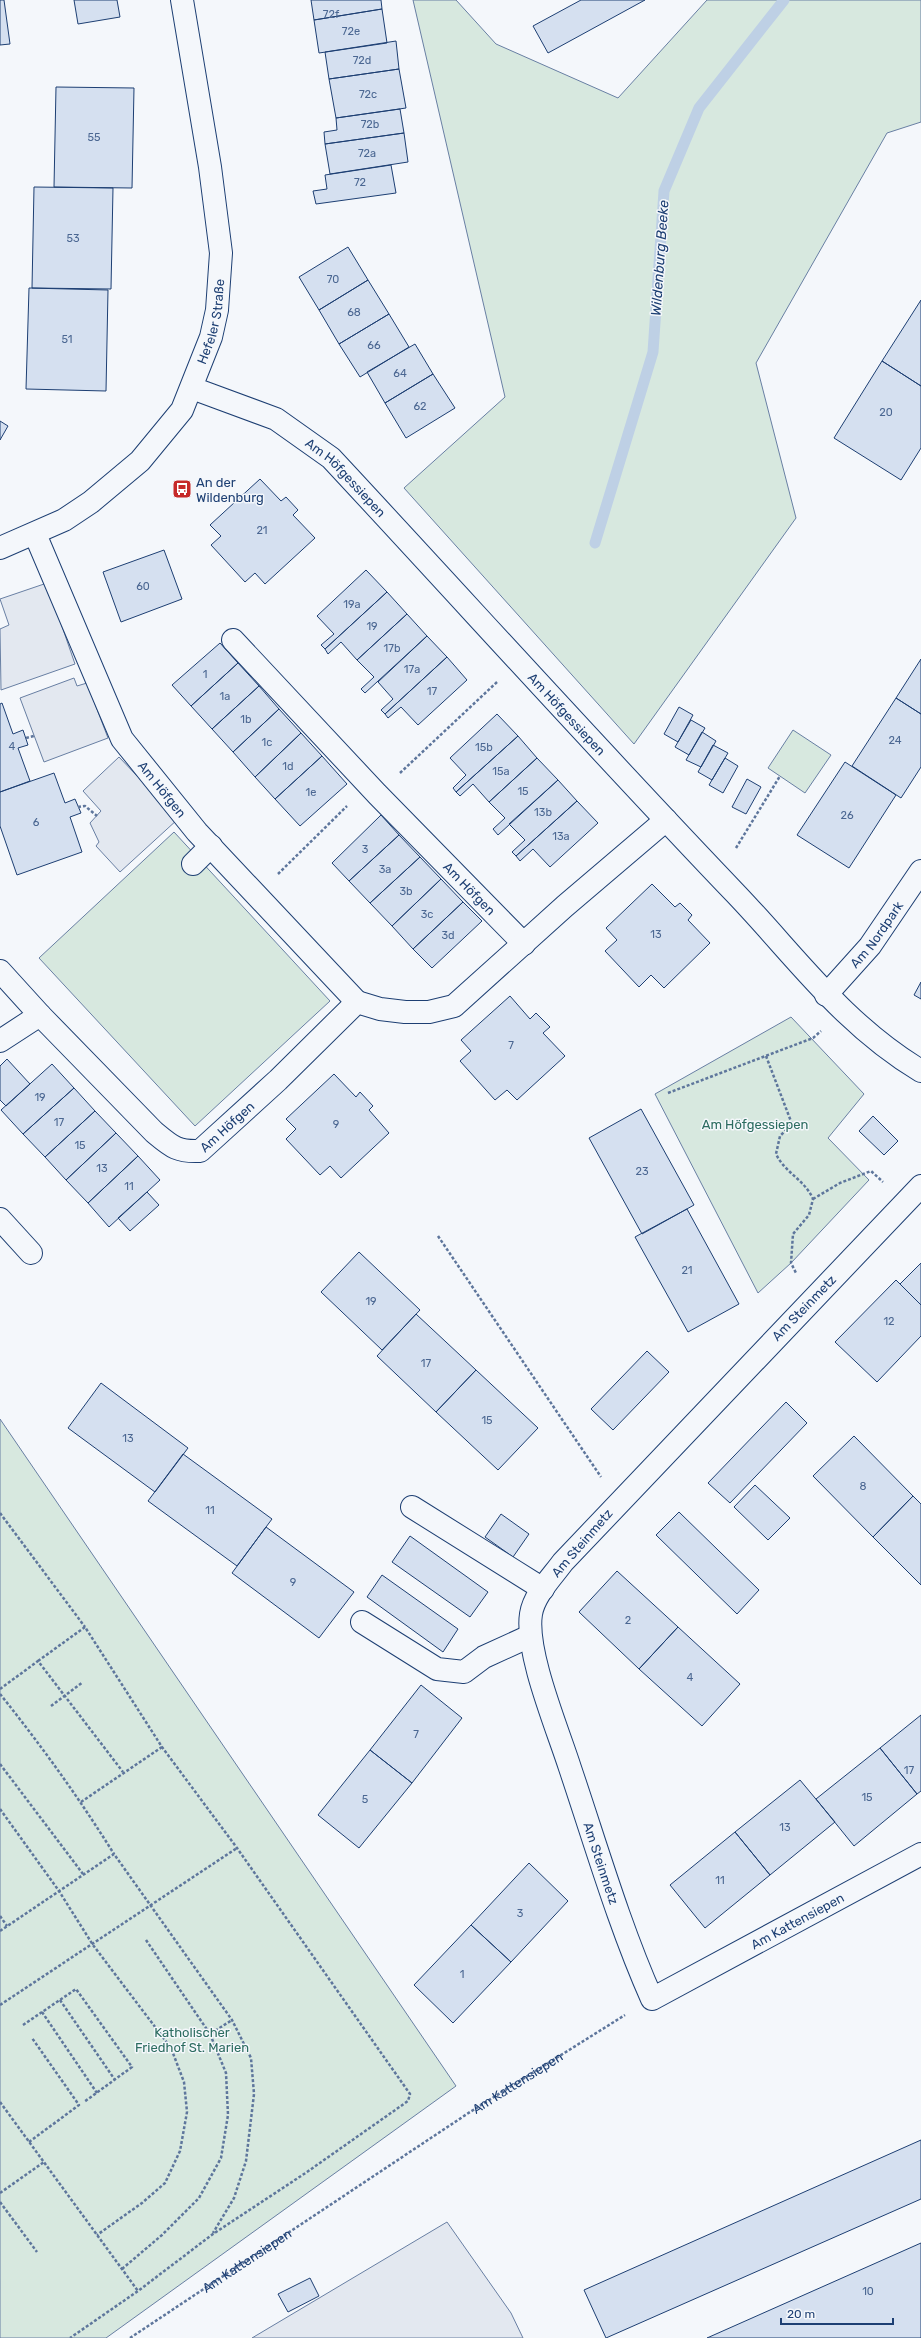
<svg xmlns="http://www.w3.org/2000/svg" width="921" height="2338" font-family="Rubik,sans-serif">
<style>
.green{fill:#d7e8df;stroke:#687fa3}
.parking{fill:#e3e8f0;stroke:#687fa3}
.lines{fill:none;stroke-linecap:round;stroke-linejoin:round}
.stream{stroke:#bed0e5;stroke-width:11}
.building{fill:#d5e0f0;stroke:#1d3f73}
.minor-casing{stroke:#1d3f73;stroke-width:24}
.major-casing{stroke:#1d3f73;stroke-width:24}
.path{stroke:#5e769c;stroke-width:2.5;stroke-dasharray:3 2;stroke-linecap:butt}
.minor{stroke:#f4f7fb;stroke-width:22}
.major{stroke:#f4f7fb;stroke-width:22}
.labels{text-anchor:middle;dominant-baseline:central;stroke-width:3;stroke-linejoin:round;paint-order:stroke}
.number-label{font-size:11px;fill:#4b6792}
.street-label{font-size:13px;fill:#1d3f73;stroke:#f4f7fb}
.poi-label{font-size:13px;fill:#1d3f73;stroke:#f4f7fb;text-anchor:start}
.park-label{font-size:13px;fill:#2c6c60;stroke:#f4f7fb}
.water-label{font-size:14px;font-style:italic;fill:#1d3f73;stroke:#f4f7fb}
</style>
<rect width="100%" height="100%" fill="#f4f7fb"/>
<!-- green -->
<path class="green" d="M413 0H456L496 44 618 98 707 0H921V122L887 133 756 363 796 518 634 744 404 488 505 397Z
M793 730 831 755 805 793 768 768Z
M174 832 330 1001 195 1126 39 958Z
M791 1017 864 1094 828 1138 869 1180 791 1263 758 1293 655 1094Z
M0 1419 456 2086 106 2338H0Z"/>
<!-- parking -->
<path class="parking" d="M47 583 75 664 1 690 0 629 9 625 0 599Z
M74 678 77 686 87 683 108 738 44 762 20 698Z
M119 757 178 819 120 872 96 846 99 842 90 823 101 811 83 791Z
M447 2222 511 2313 523 2338H252Z"/>
<g class="lines">
<!-- stream -->
<path class="stream" d="M595 543 653 352 664 191 699 108 784 0"/>
</g>
<!-- building -->
<path class="building" d="M0 0H4L10 44 0 45Z
M74 0H117L120 17 78 24Z
M311 0H381L382 9 314 20Z
M581 0H645L548 53 533 26Z
M382 9 387 43 319 53 314 20Z
M396 41 399 69 329 79 325 52Z
M399 69 406 108 336 118 329 79Z
M56 87 134 88 132 188 54 187Z
M400 109 404 133 325 144 324 132 337 130 336 118Z
M404 133 408 162 330 174 325 144Z
M391 165 396 193 316 204 313 191 327 189 325 175Z
M34 187 113 188 111 289 32 288Z
M348 247 368 280 319 310 299 277Z
M368 280 389 314 339 344 319 310Z
M29 288 108 290 106 391 26 389Z
M921 300V386L882 361Z
M389 314 409 347 360 377 339 344Z
M415 344 433 374 385 403 367 372Z
M882 361 921 386V448L901 480 834 438Z
M433 374 455 408 406 438 385 403Z
M0 421 8 426 0 440Z
M260 479 281 501 286 497 298 510 293 515 315 538 265 584 255 573 245 582 211 545 221 536 210 525Z
M164 550 182 599 121 622 103 572Z
M366 570 387 592 325 649 321 645 334 634 317 616Z
M387 592 407 614 357 660 341 642 328 654 325 649Z
M407 614 427 636 365 693 361 689 374 677 357 660Z
M427 636 447 657 385 714 381 710 393 699 378 682Z
M220 643 238 663 191 706 172 685Z
M447 657 467 680 418 725 401 707 388 718 385 714Z
M921 659V714L896 698Z
M238 663 259 686 212 729 191 706Z
M259 686 279 709 233 752 212 729Z
M896 698 921 714V767L901 798 852 766Z
M2 703 13 734 23 730 28 745 18 748 30 781 0 792V704Z
M679 707 693 715 678 742 664 734Z
M279 709 301 733 255 777 233 752Z
M497 714 518 736 456 792 453 788 466 775 450 758Z
M691 720 705 728 689 755 675 747Z
M702 732 716 741 701 767 686 760Z
M301 733 322 756 275 799 255 777Z
M518 736 537 758 489 802 473 784 460 796 456 792Z
M713 745 728 753 712 780 698 772Z
M322 756 347 784 300 826 275 799Z
M537 758 558 780 498 835 493 829 505 818 489 802Z
M725 758 738 766 723 793 709 785Z
M845 762 896 795 849 868 797 835Z
M54 773 65 803 75 799 81 813 70 817 82 852 17 875 0 826V792Z
M747 779 761 787 746 814 732 807Z
M558 780 577 801 516 856 512 852 525 840 509 824Z
M577 801 598 823 550 867 533 849 520 861 516 856Z
M381 815 399 835 349 881 332 863Z
M399 835 420 857 370 903 349 881Z
M420 857 441 879 392 926 370 903Z
M441 879 463 902 413 949 392 926Z
M652 884 675 907 680 903 692 915 688 920 710 943 664 988 651 975 639 987 605 951 617 940 606 928Z
M463 902 482 921 432 968 413 949Z
M921 982V999L914 995Z
M510 996 530 1019 536 1013 550 1027 543 1033 565 1056 517 1100 507 1090 495 1100 460 1061 471 1051 461 1040Z
M7 1059 30 1084 6 1106 0 1100V1066Z
M52 1064 74 1088 23 1134 1 1110Z
M334 1074 356 1097 360 1092 373 1106 369 1110 389 1133 341 1178 330 1166 320 1175 286 1139 296 1129 286 1119Z
M74 1088 95 1111 45 1157 23 1134Z
M641 1109 694 1205 642 1234 589 1138Z
M95 1111 116 1133 66 1180 45 1157Z
M873 1116 898 1141 884 1155 859 1131Z
M116 1133 138 1156 88 1203 66 1180Z
M138 1156 160 1180 109 1227 88 1203Z
M147 1192 159 1205 130 1231 118 1218Z
M687 1209 739 1304 688 1332 635 1237Z
M359 1252 420 1310 382 1350 321 1292Z
M921 1263V1305L900 1284Z
M896 1280 921 1305V1336L877 1382 835 1342Z
M416 1314 476 1370 436 1412 377 1356Z
M647 1351 669 1372 613 1430 591 1409Z
M476 1370 538 1428 498 1470 436 1412Z
M101 1383 188 1448 155 1492 68 1428Z
M786 1402 807 1423 730 1503 708 1483Z
M854 1436 913 1496 873 1537 813 1476Z
M183 1454 272 1519 237 1566 148 1501Z
M755 1485 790 1518 768 1540 734 1507Z
M913 1496 921 1504V1585L873 1537Z
M679 1512 759 1590 737 1614 656 1535Z
M501 1514 529 1534 513 1557 485 1537Z
M266 1527 354 1592 319 1638 232 1573Z
M410 1536 488 1592 470 1617 392 1562Z
M617 1571 678 1627 639 1669 579 1612Z
M382 1575 458 1629 443 1652 367 1597Z
M678 1627 740 1684 702 1726 639 1669Z
M421 1685 462 1718 412 1783 370 1750Z
M921 1715V1791L917 1794 880 1748Z
M880 1748 917 1794 854 1846 816 1799Z
M370 1750 412 1783 359 1848 318 1815Z
M800 1780 835 1822 770 1875 735 1832Z
M735 1832 770 1875 705 1928 670 1885Z
M529 1863 568 1901 511 1962 471 1925Z
M471 1925 511 1962 453 2023 414 1985Z
M921 2140V2199L606 2338 584 2290Z
M921 2243V2338H707Z
M310 2278 319 2296 288 2312 278 2294Z"/>
<g class="lines">
<!-- minor casing -->
<g class="minor-casing">
<g id="minor">
<path id="s2" d="M192 388 276 419 331 458C466 603 599 751 736 894 797 958 844 1025 921 1071"/>
<path id="s3" d="M35 534 122 739 197 832 357 1002"/>
<path id="s4" d="M233 640 377 794 524 944"/>
<path d="M193 864 211 846"/>
<path d="M0 971 40 1015"/>
<path id="s5" d="M826 995 870 946 921 871"/>
<path id="s6" d="M0 1041 40 1015 154 1132C172 1147 177 1152 200 1151L278 1080 357 1002 380 1009 405 1012H429L454 1006 565 906 666 820"/>
<path id="s7" d="M921 1186 563 1562C552 1577 534 1595 531 1614 525 1652 558 1730 570 1768 596 1845 619 1925 652 1999L921 1854"/>
<path d="M0 1219 31 1253"/>
<path d="M412 1507 543 1589"/>
<path d="M362 1622 437 1669 464 1672 484 1657 530 1636"/>
</g>
</g>
<!-- major casing -->
<g class="major-casing">
<g id="major">
<path id="s8" d="M0 548 64 520 91 502 140 461 182 410 211 337 217 310 221 253 210 167 182 0"/>
</g>
</g>
<!-- path -->
<g class="path">
<path d="M26 738 34 736"/>
<path d="M400 773 497 682"/>
<path d="M78 807 85 806 97 816"/>
<path d="M736 848 780 776"/>
<path d="M278 874 347 806"/>
<path d="M766 1056 792 1124 780 1136 776 1154C785 1173 805 1180 813 1199L809 1215 793 1234 791 1263 796 1273"/>
<path d="M668 1093 813 1038 821 1031"/>
<path d="M813 1199 840 1183 871 1171 883 1182"/>
<path d="M438 1236 601 1477"/>
<path d="M0 1513 85 1627"/>
<path d="M38 1661 85 1627 162 1747 237 1848 410 2094 408 2101 307 2172 213 2234 138 2291 70 2338"/>
<path d="M0 1689 38 1661 123 1772"/>
<path d="M0 1694C41 1745 79 1798 114 1854"/>
<path d="M51 1706 83 1682"/>
<path d="M0 1764 83 1874"/>
<path d="M81 1802 162 1747"/>
<path d="M0 1809 59 1891 93 1945 171 2048 184 2082 187 2112 180 2151 165 2183 142 2203 97 2235"/>
<path d="M0 1916 7 1926"/>
<path d="M0 1931 114 1854 232 2020 251 2058 254 2094 246 2161 234 2198 213 2233"/>
<path d="M146 1940 210 2034 232 2020"/>
<path d="M60 2000 115 2080"/>
<path d="M0 2005 237 1848"/>
<path d="M42 2012 97 2093"/>
<path d="M23 2025 76 1989 132 2067 84 2102"/>
<path d="M0 2102 138 2291"/>
<path d="M29 2142 79 2105 32 2038"/>
<path d="M0 2193 44 2162"/>
<path d="M0 2202 37 2252"/>
<path d="M122 2269 162 2235 199 2198 221 2158 228 2115 226 2073 210 2034"/>
<path id="s1" d="M130 2338 470 2112 625 2015"/>
</g>
<!-- minor -->
<use href="#minor" class="minor"/>
<!-- major -->
<use href="#major" class="major"/>
</g>
<!-- icons -->
<defs>
<g id="bus-square" transform="scale(1)"><rect x="-9" y="-9" width="18" height="18" rx="4" fill="#c62828" stroke="#f4f7fb"/><path d="M-5-6H5V4H4V6H2V4H-2V6H-4V4H-5ZM-3.5-4V0h7V-4ZM-3.5 1.2v1.5H-2V1.2ZM2 1.2v1.5H3.5V1.2Z" fill="#fff"/></g>
</defs>
<g fill-rule="evenodd">
<use href="#bus-square" x="182" y="489"/>
</g>
<g class="labels">
<!-- number labels -->
<g class="number-label">
<text x="331" y="14">72f</text>
<text x="351" y="31">72e</text>
<text x="362" y="60">72d</text>
<text x="368" y="94">72c</text>
<text x="370" y="124">72b</text>
<text x="94" y="137">55</text>
<text x="367" y="153">72a</text>
<text x="360" y="182">72</text>
<text x="73" y="238">53</text>
<text x="333" y="279">70</text>
<text x="354" y="312">68</text>
<text x="67" y="339">51</text>
<text x="374" y="345">66</text>
<text x="400" y="373">64</text>
<text x="420" y="406">62</text>
<text x="886" y="412">20</text>
<text x="262" y="530">21</text>
<text x="143" y="586">60</text>
<text x="352" y="604">19a</text>
<text x="372" y="626">19</text>
<text x="392" y="648">17b</text>
<text x="412" y="669">17a</text>
<text x="205" y="674">1</text>
<text x="432" y="691">17</text>
<text x="225" y="696">1a</text>
<text x="246" y="719">1b</text>
<text x="895" y="740">24</text>
<text x="267" y="742">1c</text>
<text x="12" y="746">4</text>
<text x="484" y="747">15b</text>
<text x="288" y="766">1d</text>
<text x="501" y="771">15a</text>
<text x="523" y="791">15</text>
<text x="311" y="792">1e</text>
<text x="543" y="812">13b</text>
<text x="847" y="815">26</text>
<text x="36" y="822">6</text>
<text x="561" y="836">13a</text>
<text x="365" y="849">3</text>
<text x="385" y="869">3a</text>
<text x="406" y="891">3b</text>
<text x="427" y="914">3c</text>
<text x="656" y="934">13</text>
<text x="448" y="935">3d</text>
<text x="511" y="1045">7</text>
<text x="40" y="1097">19</text>
<text x="59" y="1122">17</text>
<text x="336" y="1124">9</text>
<text x="80" y="1145">15</text>
<text x="102" y="1168">13</text>
<text x="642" y="1171">23</text>
<text x="129" y="1186">11</text>
<text x="687" y="1270">21</text>
<text x="371" y="1301">19</text>
<text x="889" y="1321">12</text>
<text x="426" y="1363">17</text>
<text x="487" y="1420">15</text>
<text x="128" y="1438">13</text>
<text x="863" y="1486">8</text>
<text x="210" y="1510">11</text>
<text x="293" y="1582">9</text>
<text x="628" y="1620">2</text>
<text x="690" y="1677">4</text>
<text x="416" y="1734">7</text>
<text x="909" y="1770">17</text>
<text x="867" y="1797">15</text>
<text x="365" y="1799">5</text>
<text x="785" y="1827">13</text>
<text x="720" y="1880">11</text>
<text x="520" y="1913">3</text>
<text x="462" y="1974">1</text>
<text x="868" y="2291">10</text>
</g>
<!-- street labels -->
<g class="street-label">
<text stroke="none"><textPath href="#s8" startOffset="326">Hefeler Straße</textPath></text>
<text stroke="none"><textPath href="#s2" startOffset="181">Am Höfgessiepen</textPath></text>
<text stroke="none"><textPath href="#s2" startOffset="505">Am Höfgessiepen</textPath></text>
<text stroke="none"><textPath href="#s3" startOffset="287">Am Höfgen</textPath></text>
<text stroke="none"><textPath href="#s4" startOffset="343">Am Höfgen</textPath></text>
<text stroke="none"><textPath href="#s5" startOffset="79">Am Nordpark</textPath></text>
<text stroke="none"><textPath href="#s6" startOffset="299">Am Höfgen</textPath></text>
<text transform="translate(804 1308) rotate(-46)">Am Steinmetz</text>
<text transform="translate(582 1543) rotate(-49)">Am Steinmetz</text>
<text stroke="none"><textPath href="#s7" startOffset="841">Am Steinmetz</textPath></text>
<text stroke="none"><textPath href="#s7" startOffset="1151">Am Kattensiepen</textPath></text>
<text stroke="none"><textPath href="#s1" startOffset="464">Am Kattensiepen</textPath></text>
<text stroke="none"><textPath href="#s1" startOffset="140">Am Kattensiepen</textPath></text>
</g>
<!-- poi labels -->
<g class="poi-label">
<text x="196" y="482">An der<tspan x="196" dy="15">Wildenburg</tspan></text>
</g>
<!-- park labels -->
<g class="park-label">
<text x="755" y="1124">Am Höfgessiepen</text>
<text x="192" y="2032">Katholischer<tspan x="192" dy="15">Friedhof St. Marien</tspan></text>
</g>
<!-- water labels -->
<g class="water-label">
<text transform="translate(660 258) rotate(-86)">Wildenburg Beeke</text>
</g>
</g>
<!-- scale -->
<path d="M781 2318v6h112v-6" fill="none" stroke="#1d3f73" stroke-width="2"/>
<text x="787" y="2318" font-size="12" fill="#1d3f73" stroke="#f4f7fb" stroke-width="3" paint-order="stroke">20 m</text>
</svg>
